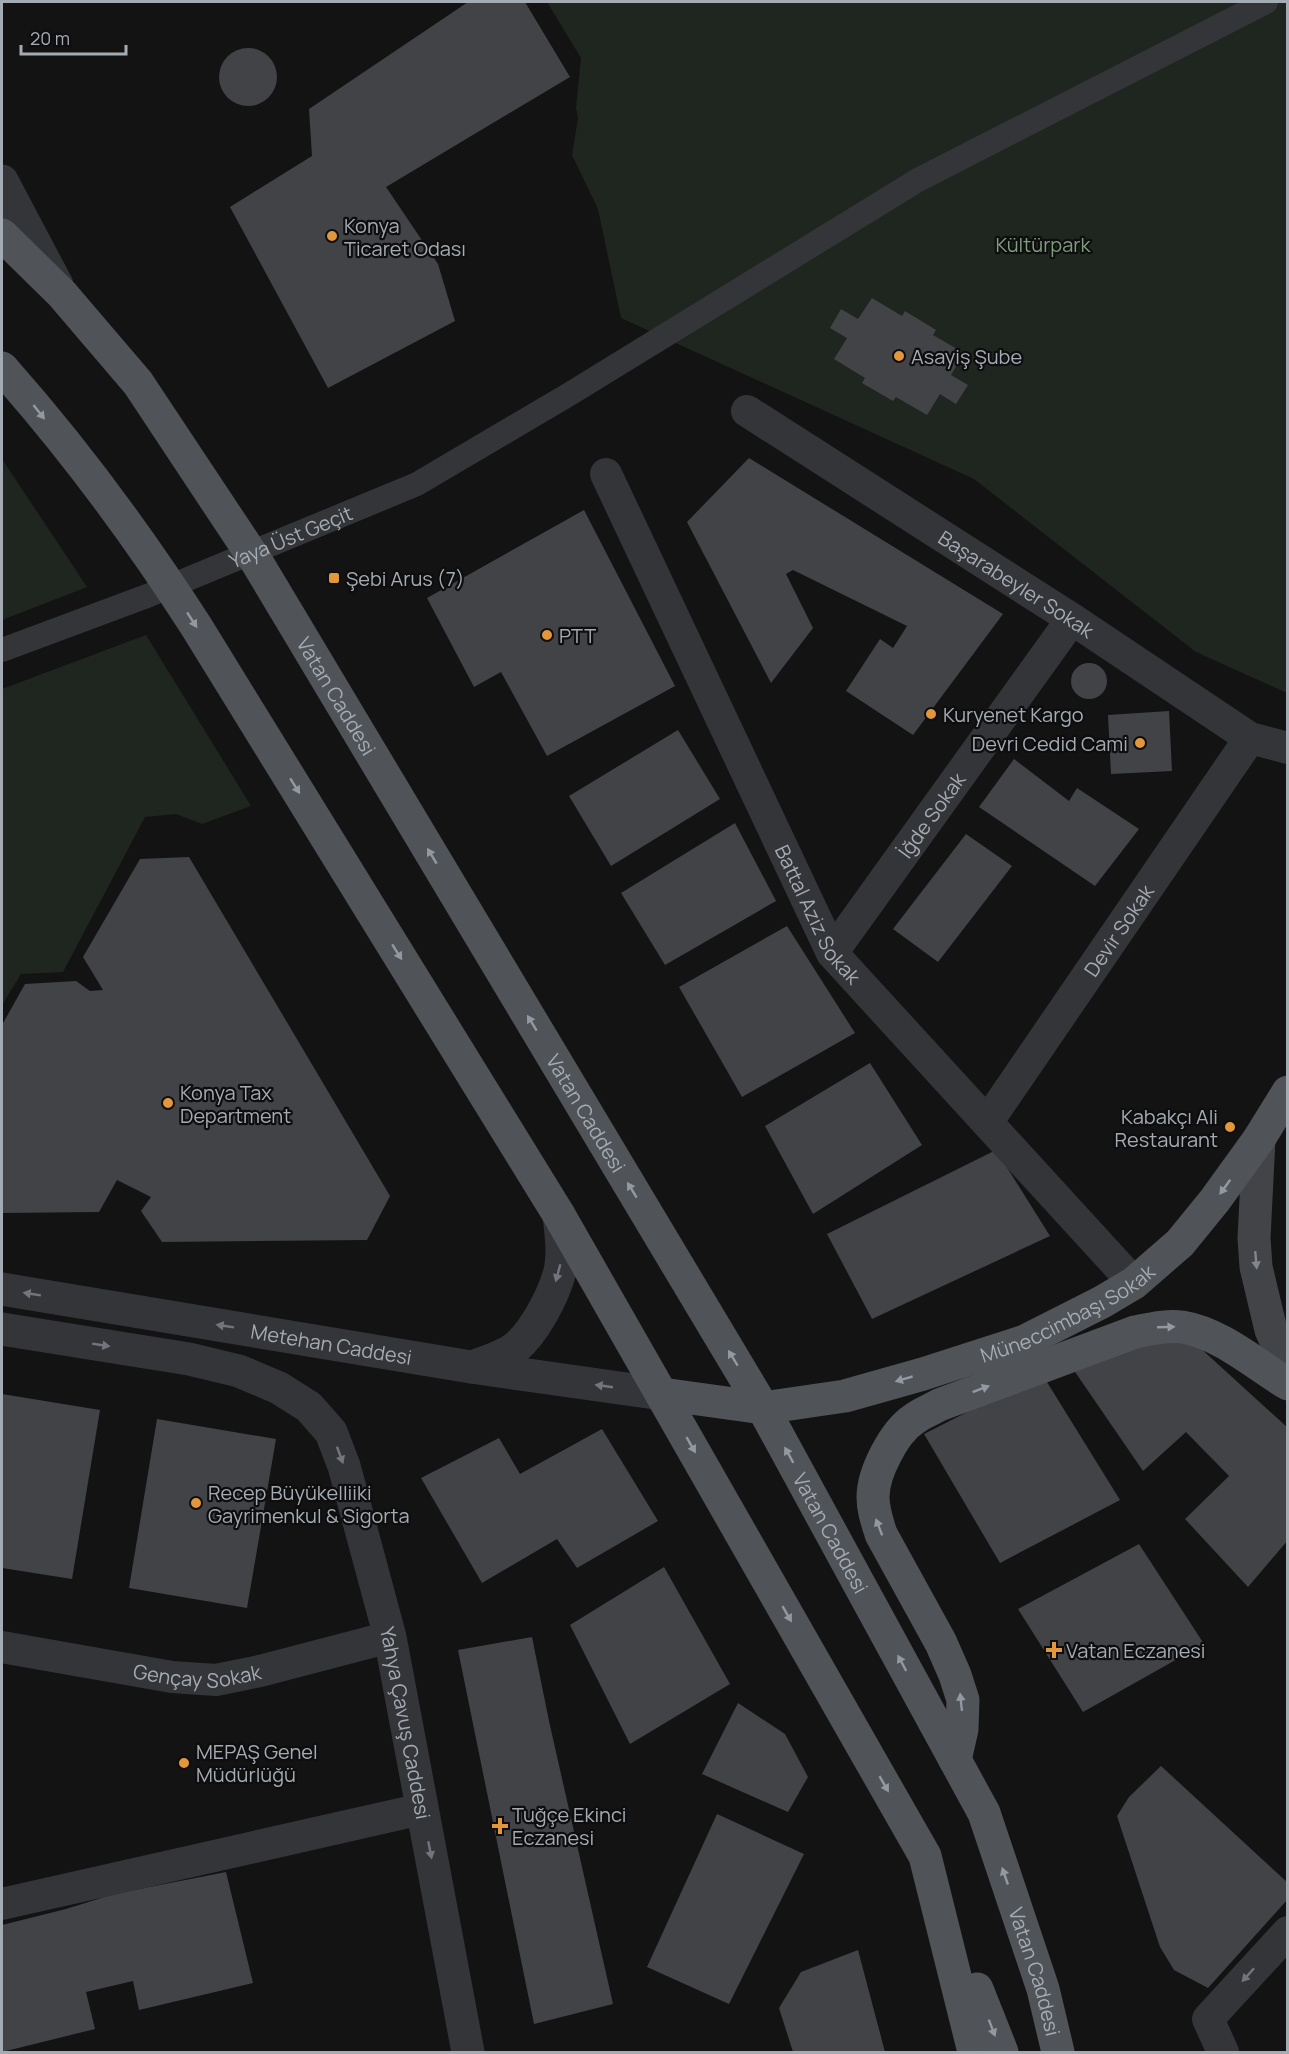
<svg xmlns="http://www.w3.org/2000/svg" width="1289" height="2054" font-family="Manrope,sans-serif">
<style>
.green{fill:#1f261f}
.building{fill:#424347}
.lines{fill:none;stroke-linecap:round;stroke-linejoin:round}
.pedestrian{stroke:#343539;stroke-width:24}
.minor{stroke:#343539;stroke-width:32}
.tertiary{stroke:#343539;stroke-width:33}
.secondary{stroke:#424448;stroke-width:33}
.primary{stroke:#505357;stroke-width:33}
.oneway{fill:#9499a1}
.oneway2{fill:#82878e}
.oneway3{fill:#72767c}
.poi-dot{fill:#e3973c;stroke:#0e0e0f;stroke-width:2}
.labels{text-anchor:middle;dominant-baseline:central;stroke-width:4.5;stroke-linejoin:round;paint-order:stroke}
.poi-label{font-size:20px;fill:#a5abb3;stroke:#0e0e0f;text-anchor:start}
.park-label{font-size:20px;fill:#7f9d7d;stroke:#0e0e0f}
.street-label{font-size:20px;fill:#a5abb3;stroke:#0e0e0f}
</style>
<rect width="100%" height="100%" fill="#131314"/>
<!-- green -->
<path class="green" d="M547 2H1287V693L1196 652 974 479 621 318 598 209 572 155 578 118 576 108 581 58Z
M2 459 87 587 2 620Z
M146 635 251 806 202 824 176 814 145 817 63 972 21 974 2 1005V689Z"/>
<!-- building -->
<path class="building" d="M468 2H525L570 77 386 187 438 264 455 321 328 388 230 207 312 156 309 109Z
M219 77a29 29 0 1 1 58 0a29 29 0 1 1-58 0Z
M872 298 902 316 905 311 936 330 933 335 964 353 951 375 968 385 956 404 940 394 927 415 896 397 893 401 862 383 865 378 834 359 847 338 830 328 841 309 858 319Z
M749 458 1003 614 913 735 846 691 880 639 893 648 907 626 793 570 786 574 813 628 771 683 687 522Z
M584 510 675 686 547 756 501 672 474 687 427 598Z
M1071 681a18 18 0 1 1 36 0a18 18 0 1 1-36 0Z
M1169 711 1172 771 1111 774 1108 715Z
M678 730 720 799 611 866 569 796Z
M1014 759 1069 801 1077 788 1139 829 1095 886 979 807Z
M735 823 776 901 665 965 621 893Z
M966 834 1012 866 938 962 893 929Z
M189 857 390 1196 367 1240 162 1242 141 1211 151 1197 117 1180 99 1212 2 1213V1025L25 984 76 981 90 991 103 990 83 957 140 859Z
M787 926 855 1033 742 1097 679 987Z
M870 1063 922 1145 813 1214 765 1126Z
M996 1150 1050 1236 872 1319 827 1234Z
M1144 1338 1197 1345 1288 1428V1540L1248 1587 1185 1519 1229 1476 1186 1432 1143 1471 1071 1366Z
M1042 1374 1120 1500 1000 1563 924 1434Z
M2 1394 100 1410 72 1579 2 1568Z
M157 1419 276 1439 247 1608 129 1588Z
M602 1429 658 1521 577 1568 557 1539 482 1583 421 1478 499 1438 520 1474Z
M1139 1544 1204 1644 1083 1712 1018 1609Z
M664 1567 730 1684 630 1744 570 1625Z
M532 1637 549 1721 613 2004 534 2024 458 1650Z
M738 1703 785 1734 808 1777 788 1812 702 1774Z
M1161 1766 1288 1883V1899L1208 1988 1174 1970 1160 1947 1117 1816 1129 1797Z
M717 1814 804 1854 729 2004 647 1967Z
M226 1872 253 1983 139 2010 133 1981 86 1992 95 2029 2 2052V1925L66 1909 114 1894Z
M858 1950 885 2052H793L779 2008 801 1972Z"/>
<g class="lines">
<!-- pedestrian -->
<path class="pedestrian" id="s1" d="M2 650 147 596 417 484 568 395 918 180 1266 2"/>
<!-- minor -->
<g class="minor">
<path id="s2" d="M747 411 1072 619 1250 738 1288 748"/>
<path id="s3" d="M606 474 832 953 1134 1283"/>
<path id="s4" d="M832 953 1072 619"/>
<path id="s5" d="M988 1121 1250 738"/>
<path id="s6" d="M2 1647 172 1677 216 1680 260 1671 390 1637"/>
<path d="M2 1904 422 1809"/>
<path d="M1223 2052 1208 2019 1288 1932"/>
</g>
<!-- tertiary -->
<g class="tertiary">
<path d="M2 181 57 285"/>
<path id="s7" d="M2 1289 471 1367 662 1394"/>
<path id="s8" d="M2 1329 189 1359 239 1371 279 1388 309 1407 331 1432 344 1466 390 1637 468 2052"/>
<path d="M472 1367C486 1362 503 1357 515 1348 534 1333 554 1295 560 1271 564 1253 561 1234 559 1215"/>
</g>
<!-- secondary -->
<path class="secondary" d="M1259 1139 1254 1238 1256 1267 1271 1330 1288 1368"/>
<!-- primary -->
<g class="primary">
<path id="s9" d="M2 235 62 294 138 383 258 564 763 1408 984 1813 1043 1989 1058 2052"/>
<path d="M2 368C73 448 138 536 196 626L559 1215 925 1856 974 2052"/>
<path id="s10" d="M662 1394 763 1408 845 1396 923 1374 1025 1341 1102 1302 1134 1283 1180 1243 1215 1200 1259 1139 1288 1092"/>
<path d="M955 1760 962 1729 963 1700 955 1675 941 1643 881 1534C877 1521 873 1510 873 1497 873 1473 894 1432 914 1419 922 1413 931 1410 939 1405L1135 1332C1150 1329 1166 1325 1182 1327 1220 1333 1255 1364 1288 1384"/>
<path d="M977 1989 1002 2052"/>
</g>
</g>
<!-- one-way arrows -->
<defs><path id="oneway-solid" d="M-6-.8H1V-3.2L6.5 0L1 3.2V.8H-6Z" transform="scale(1.5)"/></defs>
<g class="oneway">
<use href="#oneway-solid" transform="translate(39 412) rotate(52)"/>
<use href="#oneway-solid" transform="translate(192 620) rotate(57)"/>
<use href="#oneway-solid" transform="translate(295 786) rotate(58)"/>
<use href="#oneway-solid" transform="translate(432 856) rotate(-121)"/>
<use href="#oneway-solid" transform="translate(397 952) rotate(58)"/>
<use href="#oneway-solid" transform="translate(532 1023) rotate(-121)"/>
<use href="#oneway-solid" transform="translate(1225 1187) rotate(126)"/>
<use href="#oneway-solid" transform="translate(632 1190) rotate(-121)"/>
<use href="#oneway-solid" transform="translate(1166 1327) rotate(-2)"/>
<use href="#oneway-solid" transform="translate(733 1358) rotate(-121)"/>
<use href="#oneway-solid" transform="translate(904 1379) rotate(164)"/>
<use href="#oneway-solid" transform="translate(981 1389) rotate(-21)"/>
<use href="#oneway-solid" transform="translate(691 1445) rotate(60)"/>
<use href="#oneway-solid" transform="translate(789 1455) rotate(-119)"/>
<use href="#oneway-solid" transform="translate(879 1527) rotate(-111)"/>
<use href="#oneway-solid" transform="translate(787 1614) rotate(60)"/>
<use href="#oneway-solid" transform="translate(902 1663) rotate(-118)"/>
<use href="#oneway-solid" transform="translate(961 1702) rotate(-96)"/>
<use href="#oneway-solid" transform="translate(884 1784) rotate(60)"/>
<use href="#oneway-solid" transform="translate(1005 1876) rotate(-109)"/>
<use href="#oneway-solid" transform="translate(992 2028) rotate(69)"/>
</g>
<use class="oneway2" href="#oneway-solid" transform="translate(1256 1260) rotate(85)"/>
<g class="oneway3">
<use href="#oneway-solid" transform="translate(558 1273) rotate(105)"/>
<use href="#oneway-solid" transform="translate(32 1294) rotate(-171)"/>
<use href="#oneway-solid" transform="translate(225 1326) rotate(-171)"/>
<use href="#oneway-solid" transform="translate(101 1345) rotate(9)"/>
<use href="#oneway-solid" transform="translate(604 1386) rotate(-172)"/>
<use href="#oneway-solid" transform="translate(340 1455) rotate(70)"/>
<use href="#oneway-solid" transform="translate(430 1850) rotate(79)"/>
<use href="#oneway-solid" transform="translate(1248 1975) rotate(132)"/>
</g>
<!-- markers -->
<g class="poi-dot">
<circle cx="332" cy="236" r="6"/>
<circle cx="899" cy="356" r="6"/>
<rect x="328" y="572" width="12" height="12" rx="3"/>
<circle cx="547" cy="635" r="6"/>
<circle cx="931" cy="714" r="6"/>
<circle cx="1140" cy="743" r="6"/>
<circle cx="168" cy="1103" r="6"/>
<circle cx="1230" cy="1127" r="6"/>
<circle cx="196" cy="1503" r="6"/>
<path d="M1051 1641h6v6h6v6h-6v6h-6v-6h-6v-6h6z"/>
<circle cx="184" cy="1763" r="6"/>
<path d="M497 1817h6v6h6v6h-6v6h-6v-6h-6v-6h6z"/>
</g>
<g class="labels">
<!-- poi labels -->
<g class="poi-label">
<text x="344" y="225">Konya<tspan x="344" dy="23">Ticaret Odası</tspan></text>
<text x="911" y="356">Asayiş Şube</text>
<text x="346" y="578">Şebi Arus (7)</text>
<text x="559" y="635">PTT</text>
<text x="943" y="714">Kuryenet Kargo</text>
<text x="1128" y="743" text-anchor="end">Devri Cedid Cami</text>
<text x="180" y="1092">Konya Tax<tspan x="180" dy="23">Department</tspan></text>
<text x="1218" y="1116" text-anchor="end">Kabakçı Ali<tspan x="1218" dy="23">Restaurant</tspan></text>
<text x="208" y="1492">Recep Büyükelliiki<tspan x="208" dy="23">Gayrimenkul &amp; Sigorta</tspan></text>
<text x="1066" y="1650">Vatan Eczanesi</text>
<text x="196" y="1751">MEPAŞ Genel<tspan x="196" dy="23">Müdürlüğü</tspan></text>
<text x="512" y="1814">Tuğçe Ekinci<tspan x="512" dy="23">Eczanesi</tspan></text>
</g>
<!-- park labels -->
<g class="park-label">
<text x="1043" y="244">Kültürpark</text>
</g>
<!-- street labels -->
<g class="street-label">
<text stroke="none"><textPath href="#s1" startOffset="310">Yaya Üst Geçit</textPath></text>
<text stroke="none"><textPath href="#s2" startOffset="320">Başarabeyler Sokak</textPath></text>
<text stroke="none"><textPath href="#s9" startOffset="572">Vatan Caddesi</textPath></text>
<text stroke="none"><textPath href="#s4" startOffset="170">İğde Sokak</textPath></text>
<text stroke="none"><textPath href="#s3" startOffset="489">Battal Aziz Sokak</textPath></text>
<text stroke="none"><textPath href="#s5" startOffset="231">Devir Sokak</textPath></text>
<text stroke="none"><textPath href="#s9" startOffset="1058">Vatan Caddesi</textPath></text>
<text stroke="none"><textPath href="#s10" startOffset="423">Müneccimbaşı Sokak</textPath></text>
<text stroke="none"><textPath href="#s7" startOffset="334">Metehan Caddesi</textPath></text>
<text stroke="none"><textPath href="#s9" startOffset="1544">Vatan Caddesi</textPath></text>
<text stroke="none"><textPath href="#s6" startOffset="198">Gençay Sokak</textPath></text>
<text stroke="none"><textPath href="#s8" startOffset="654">Yahya Çavuş Caddesi</textPath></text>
<text stroke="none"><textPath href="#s9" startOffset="2030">Vatan Caddesi</textPath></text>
</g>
</g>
<!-- border -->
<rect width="1289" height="2054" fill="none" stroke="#a5abb3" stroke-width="6"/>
<!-- scale -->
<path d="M21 45v9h105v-9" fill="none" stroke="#a5abb3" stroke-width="3"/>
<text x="30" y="45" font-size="18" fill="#a5abb3" stroke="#0e0e0f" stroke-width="4.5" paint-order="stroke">20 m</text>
</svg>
